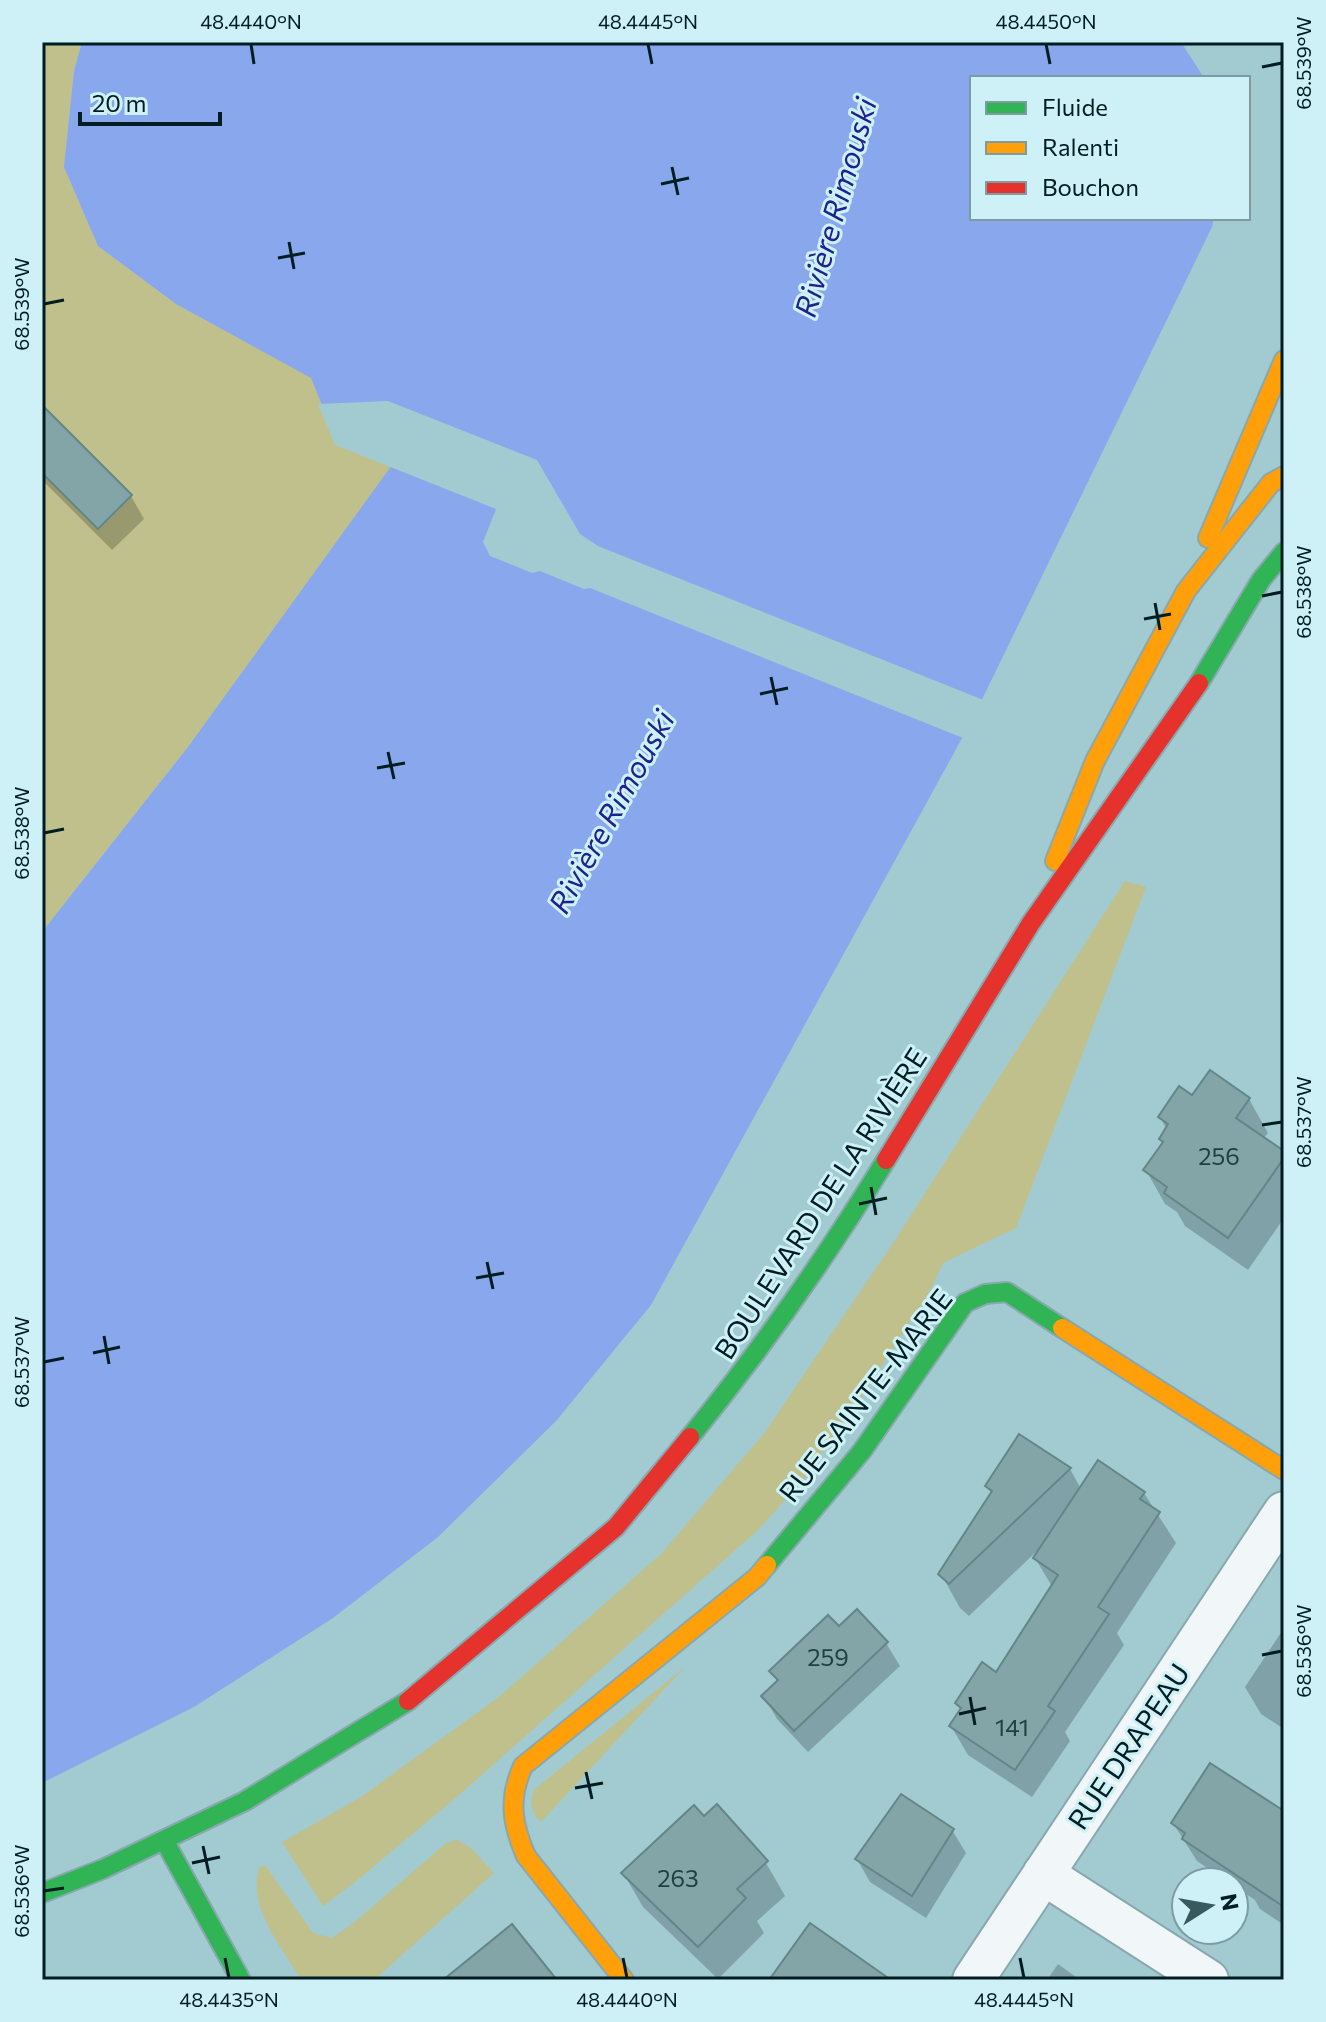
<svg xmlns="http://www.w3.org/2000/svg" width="1326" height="2022" font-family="Commissioner,sans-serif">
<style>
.green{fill:#c0c08c}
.water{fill:#89a7ec}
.pier{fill:#a1cad1}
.shadow{fill:#0003}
.building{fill:#83a5a7;stroke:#648689;stroke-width:2}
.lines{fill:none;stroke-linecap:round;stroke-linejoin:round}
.street-casing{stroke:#88a8ae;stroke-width:44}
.fast-casing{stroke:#88a8ae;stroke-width:22}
.slow-casing{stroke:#88a8ae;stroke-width:22}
.jam-casing{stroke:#88a8ae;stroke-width:22}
.street{stroke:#f1f7f8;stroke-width:40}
.fast{stroke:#30b455;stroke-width:18}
.slow{stroke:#ff9f0a;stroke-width:18}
.jam{stroke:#e5322d;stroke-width:18}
.ticks{fill:none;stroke:#001d22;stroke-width:3}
.labels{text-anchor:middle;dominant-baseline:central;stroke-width:6;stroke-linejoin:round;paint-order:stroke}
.number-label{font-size:24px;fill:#213f43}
.street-label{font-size:28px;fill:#001d22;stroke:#cef1f8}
.water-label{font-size:30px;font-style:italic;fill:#1e228f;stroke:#cef1f8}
.neatline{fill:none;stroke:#001d22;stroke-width:3}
.ticks-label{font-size:20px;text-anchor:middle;fill:#001d22}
</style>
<rect width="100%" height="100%" fill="#a1cad1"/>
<!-- green -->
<path class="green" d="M42 42H82L74 71 64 167 98 246 176 304 312 378 337 442 393 465 188 747 42 932Z
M1125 881 1146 887 1016 1228 943 1263 931 1289 862 1397 803 1480 758 1530 459 1795 355 1882 323 1906 282 1842 361 1797 500 1696 662 1553 765 1432 895 1240Z
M685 1667 541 1822C530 1811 529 1802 535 1789Z
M457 1840 471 1848 494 1873 374 1980H301C282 1947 247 1907 259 1868L265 1865 313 1933 332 1938 356 1921 446 1843Z"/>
<!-- water -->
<path class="water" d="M82 42H1181L1204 78H972V218H1214L1212 227 972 720 651 1305 556 1421 438 1537 333 1618 194 1707 42 1783V932L188 747 392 465 337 442 311 378 176 304 98 246 64 167 74 71Z"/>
<!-- pier -->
<path class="pier" d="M388 401 537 460 580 534 598 546 986 701 963 738 590 588 584 589 540 571 532 573 490 556 483 542 496 509 335 445 318 404Z"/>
<!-- shadow -->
<path class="shadow" d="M42 408 131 496 144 519 112 550 42 480Z
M1193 1098 1249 1099 1268 1133 1263 1139 1284 1154V1218L1248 1270 1185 1226 1177 1212 1165 1204 1146 1170 1164 1144 1161 1139 1167 1130 1160 1117Z
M1020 1436 1070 1469 1081 1489 1144 1493 1176 1543 1117 1633 1124 1645 1065 1732 1070 1741 1032 1797 968 1755 951 1726 962 1710 958 1703 997 1674 1053 1588 1035 1558 1039 1549 969 1616 960 1608 941 1574 992 1494 987 1486Z
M1284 1628V1729L1261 1714 1245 1687Z
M839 1629 886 1643 900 1666 808 1752 777 1719 764 1696 778 1683 771 1671Z
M1284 1814V1925L1260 1909 1255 1900 1234 1886V1882H1228L1197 1861 1173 1823Z
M704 1819 766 1863 785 1896 757 1921 764 1933 718 1979 643 1907 624 1874Z
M952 1830 966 1853 926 1918 870 1882 857 1859Z
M1058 1964 1080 1980H1047Z"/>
<!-- building -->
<path class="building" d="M42 405 132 495 98 529 42 473Z
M1210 1070 1250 1098 1236 1118 1284 1151V1158L1228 1238 1164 1193 1167 1187 1143 1170 1163 1142 1159 1139 1168 1124 1158 1117 1179 1086 1192 1095Z
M1019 1434 1071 1468 949 1584 938 1574 992 1491 985 1486Z
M1098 1460 1145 1492 1140 1499 1160 1512 1098 1607 1109 1614 1048 1706 1055 1711 1015 1770 949 1726 961 1708 955 1703 982 1662 996 1672 1058 1575 1033 1558Z
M857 1609 888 1642 794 1731 761 1696 778 1680 769 1671 828 1615 839 1626Z
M1210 1763 1284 1811V1907L1182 1839 1185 1833 1171 1823Z
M901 1794 954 1829 912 1896 855 1859Z
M717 1804 768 1861 737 1889 746 1898 698 1947 621 1873 694 1805 704 1816Z
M810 1923 891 1980H769Z
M512 1924 557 1980H443Z"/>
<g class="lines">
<!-- street casing -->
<g class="street-casing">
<path id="street" d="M1043 1874 1208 1980
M973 1980 1284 1512"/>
</g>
<!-- fast casing -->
<g class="fast-casing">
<path id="fast" d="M1199 683 1261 580 1284 552
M690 1437C761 1350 827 1256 886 1160
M767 1565 862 1451 965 1303 985 1294 1007 1292 1062 1328
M164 1840 241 1980
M42 1893 103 1869 245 1801 408 1701"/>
</g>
<!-- slow casing -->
<g class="slow-casing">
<path id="slow" d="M1208 538 1284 360
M1055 861 1095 761 1186 591 1271 483 1284 476
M1062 1328 1284 1470
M624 1980 526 1856C512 1824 508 1799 523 1766L757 1577 767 1565"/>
</g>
<!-- jam casing -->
<g class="jam-casing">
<path id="jam" d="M886 1160 1031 923 1199 683
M408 1701 616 1527 690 1437"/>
</g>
<!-- street -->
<use href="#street" class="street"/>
<!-- fast -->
<use href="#fast" class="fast"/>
<!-- slow -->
<use href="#slow" class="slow"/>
<!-- jam -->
<use href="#jam" class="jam"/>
</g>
<!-- ticks -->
<path class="ticks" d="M251 44 254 64M648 44 652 64M1046 44 1050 64M1262 67 1282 63M672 167 678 195M661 184 689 178M289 242 294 269M278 258 305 253M44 304 64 300M1262 596 1282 592M1155 603 1160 630M1144 619 1171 614M771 677 777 705M760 694 788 688M388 752 394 779M377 768 405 763M44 833 64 829M1262 1125 1282 1122M871 1187 876 1215M859 1204 887 1198M487 1262 493 1289M476 1278 504 1273M104 1336 109 1364M93 1353 120 1347M44 1362 64 1358M1262 1655 1282 1651M970 1697 975 1725M959 1714 986 1708M586 1772 592 1799M575 1788 603 1783M203 1846 209 1874M192 1863 220 1857M44 1891 64 1888M225 1958 229 1978M623 1958 627 1978M1020 1958 1024 1978"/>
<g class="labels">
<!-- number labels -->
<g class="number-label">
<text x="1219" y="1155">256</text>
<text x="828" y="1656">259</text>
<text x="1012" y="1726">141</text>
<text x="678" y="1877">263</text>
</g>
<!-- street labels -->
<g class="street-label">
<text transform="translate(820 1203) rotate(-57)">BOULEVARD DE LA RIVIÈRE</text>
<text transform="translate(865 1395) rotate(-52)">RUE SAINTE-MARIE</text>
<text transform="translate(1128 1746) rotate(-56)">RUE DRAPEAU</text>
</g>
<!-- water labels -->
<g class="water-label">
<text transform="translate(834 207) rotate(-74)">Rivière Rimouski</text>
<text transform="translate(610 811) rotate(-61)">Rivière Rimouski</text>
</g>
</g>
<!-- border -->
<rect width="1326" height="2022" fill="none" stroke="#cef1f8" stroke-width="88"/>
<!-- legend -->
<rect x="970" y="76" width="280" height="144" fill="#cef1f8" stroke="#7c9ca2" stroke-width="2"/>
<rect x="986" y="102" width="40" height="12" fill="#30b455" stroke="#7c9ca2" stroke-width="2"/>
<text x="1042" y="116" font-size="24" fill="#001d22">Fluide</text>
<rect x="986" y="142" width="40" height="12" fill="#ff9f0a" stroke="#7c9ca2" stroke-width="2"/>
<text x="1042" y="156" font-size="24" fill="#001d22">Ralenti</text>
<rect x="986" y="182" width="40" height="12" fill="#e5322d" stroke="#7c9ca2" stroke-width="2"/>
<text x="1042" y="196" font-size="24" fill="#001d22">Bouchon</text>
<!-- north arrow -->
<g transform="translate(1210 1906) rotate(79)"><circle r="38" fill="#cef1f8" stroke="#7c9ca2" stroke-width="2"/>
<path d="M0-6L14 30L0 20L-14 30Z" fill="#385a5f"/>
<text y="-12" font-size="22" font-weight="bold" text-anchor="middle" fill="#001d22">N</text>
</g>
<!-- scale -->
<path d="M80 112v12h140v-12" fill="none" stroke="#001d22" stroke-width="4"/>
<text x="92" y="112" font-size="24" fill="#001d22" stroke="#cef1f8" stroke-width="6" paint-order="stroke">20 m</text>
<rect x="44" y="44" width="1238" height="1934" class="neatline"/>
<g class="ticks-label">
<text x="251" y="29">48.4440°N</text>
<text x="648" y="29">48.4445°N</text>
<text x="1046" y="29">48.4450°N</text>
<text transform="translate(1304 63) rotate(-90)" y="7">68.539°W</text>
<text transform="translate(22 304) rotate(-90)" y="7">68.539°W</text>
<text transform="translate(1304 592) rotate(-90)" y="7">68.538°W</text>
<text transform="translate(22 833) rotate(-90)" y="7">68.538°W</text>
<text transform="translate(1304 1122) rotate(-90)" y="7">68.537°W</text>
<text transform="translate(22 1362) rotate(-90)" y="7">68.537°W</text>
<text transform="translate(1304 1651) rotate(-90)" y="7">68.536°W</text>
<text transform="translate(22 1891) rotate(-90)" y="7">68.536°W</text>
<text x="229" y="2007">48.4435°N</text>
<text x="627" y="2007">48.4440°N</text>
<text x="1024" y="2007">48.4445°N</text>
</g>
</svg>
